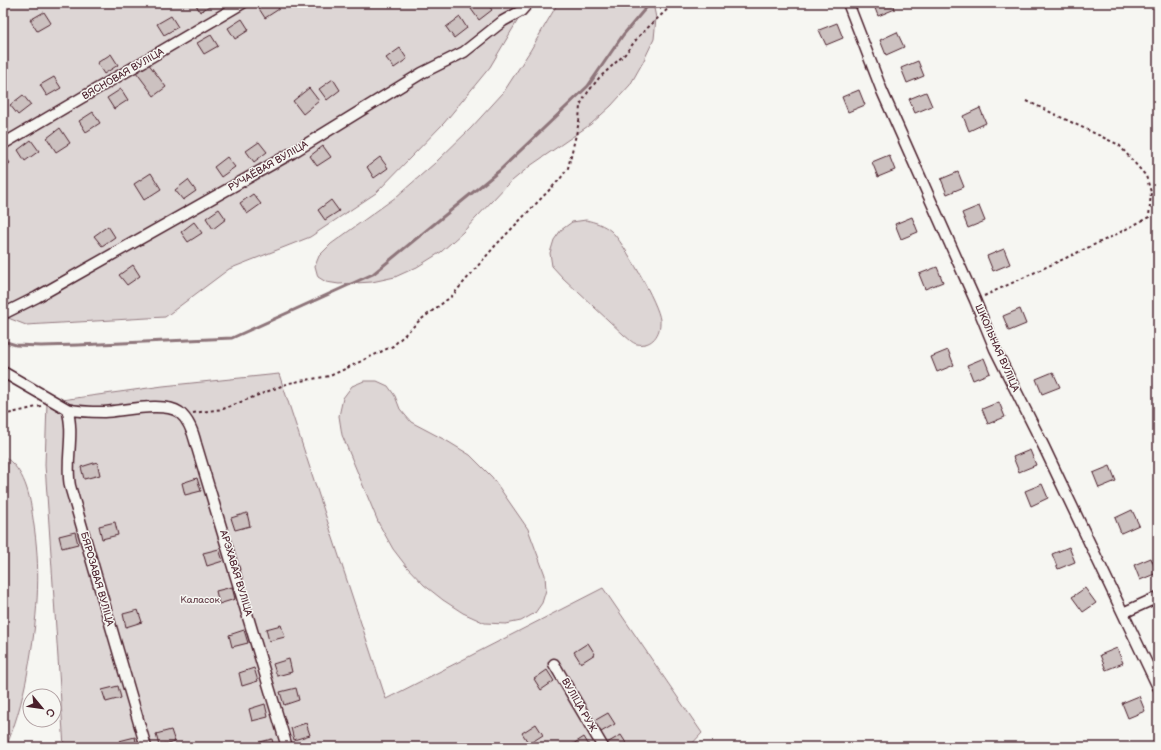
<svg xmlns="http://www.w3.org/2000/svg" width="1161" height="750" font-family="'Balsamiq Sans',sans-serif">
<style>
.green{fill:#ddd6d5;stroke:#947a80}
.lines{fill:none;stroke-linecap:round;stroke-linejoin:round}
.stream{stroke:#8e747a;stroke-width:3}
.building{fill:#ccc1c0;stroke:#4a1f2b}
.street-casing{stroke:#4a1f2b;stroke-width:13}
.path{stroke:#4a1f2b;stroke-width:2;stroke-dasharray:3 3;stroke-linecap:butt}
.street{stroke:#f6f6f2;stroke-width:10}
.labels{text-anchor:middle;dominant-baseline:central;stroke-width:3;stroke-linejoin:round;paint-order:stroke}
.street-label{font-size:10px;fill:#4a1f2b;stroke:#f6f6f2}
.park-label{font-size:10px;fill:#6f4d56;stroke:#f6f6f2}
</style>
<rect width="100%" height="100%" fill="#f6f6f2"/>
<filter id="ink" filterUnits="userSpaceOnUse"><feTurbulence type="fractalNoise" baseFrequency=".025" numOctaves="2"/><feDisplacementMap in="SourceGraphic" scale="8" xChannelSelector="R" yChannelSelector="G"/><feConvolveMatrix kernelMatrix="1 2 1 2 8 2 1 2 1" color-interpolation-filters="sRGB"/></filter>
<g filter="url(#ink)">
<!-- green -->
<path class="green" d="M3 3H528L490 67 444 123 376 193 310 237 229 269 165 317 26 325 3 316Z
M558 3H653L656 18 654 39 643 62 630 85 611 106 591 124 530 166 506 186 463 232 441 252 417 267 395 277 372 282 339 284 326 282 318 277 315 266 319 256 331 244 396 197 435 163 471 128 503 93 530 51Z
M586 220C595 222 604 225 611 231 623 241 659 305 660 320 661 334 652 347 637 344 632 343 628 338 624 335L563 278 552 266 550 253 554 240 561 230 572 222Z
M279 374 386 699 603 588 702 733 689 747H64L45 465 47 402 163 386Z
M364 381H377L388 386 395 396 400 409 411 422 447 441 470 455 492 477 528 529 545 575 546 590 542 603 535 613 521 621 506 624 485 623 463 613 443 600 424 585 406 566 393 549 379 524 342 435 339 416 343 398 352 386Z
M3 456C25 469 30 496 33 519 41 568 38 611 30 659 25 690 18 718 6 747H3Z"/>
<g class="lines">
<!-- stream -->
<path class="stream" d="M3 341 16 345 41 346 78 345 232 338 373 274 499 171 588 86 623 35 650 3"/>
</g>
<!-- building -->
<path class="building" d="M195 3H214L200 12Z
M264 3H276L279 9 265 18 258 7Z
M480 3H487L492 10 479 20 471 9Z
M873 3H893L895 9 878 16Z
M44 12 51 23 37 31 30 20Z
M171 16 178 27 164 35 157 24Z
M460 17 467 28 454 38 446 27Z
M242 19 249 30 235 39 228 28Z
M837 23 843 38 826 45 819 30Z
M897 32 904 47 886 55 880 40Z
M211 35 218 46 204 54 197 43Z
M400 48 407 59 394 68 386 58Z
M111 54 118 65 104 74 97 63Z
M918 61 924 76 907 83 901 68Z
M148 63 166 87 154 96 136 72Z
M54 77 61 88 47 96 40 85Z
M333 79 340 90 327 100 319 89Z
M309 88 319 101 303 114 293 101Z
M121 89 128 100 114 109 107 98Z
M859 90 865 105 848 112 842 97Z
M926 92 932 106 915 113 909 99Z
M23 95 31 105 18 115 10 105Z
M980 108 986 123 969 131 963 116Z
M93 112 100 123 86 132 79 121Z
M60 128 70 143 56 152 47 138Z
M31 140 39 151 25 161 18 150Z
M259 142 267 152 254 162 246 151Z
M323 146 331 157 317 166 310 156Z
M3 153 10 163 3 169Z
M889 155 895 170 878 177 872 162Z
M227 157 235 167 221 177 214 167Z
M380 157 388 168 374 178 367 167Z
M958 172 964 187 947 194 941 179Z
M151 173 161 189 144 200 134 184Z
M188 180 196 191 183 200 175 190Z
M253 194 261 204 247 214 240 203Z
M331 200 339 211 325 220 318 210Z
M979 206 985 221 968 228 962 213Z
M219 209 226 219 213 229 206 218Z
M912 217 918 232 901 239 895 224Z
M194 222 202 233 188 242 181 232Z
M108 226 115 237 102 246 94 236Z
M1004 249 1010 264 993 271 987 256Z
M133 265 140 276 127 285 119 275Z
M937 267 943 282 925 289 919 274Z
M1020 309 1026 324 1009 331 1003 316Z
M948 350 954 365 937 372 931 357Z
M984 358 990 373 973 380 967 365Z
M1053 372 1060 387 1042 394 1036 379Z
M999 402 1005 417 988 424 982 409Z
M1030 450 1036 465 1019 472 1013 457Z
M97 462 100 475 84 479 81 467Z
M1110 466 1116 481 1099 488 1093 473Z
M197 478 201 491 185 495 182 483Z
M1042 484 1048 498 1031 506 1025 491Z
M1132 510 1139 525 1121 533 1115 518Z
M247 513 250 526 235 530 231 518Z
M115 522 118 535 102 539 99 526Z
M75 532 78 544 62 548 59 536Z
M1069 547 1075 562 1058 569 1052 554Z
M219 549 223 561 207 566 203 553Z
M1151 558 1157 573 1140 580 1134 565Z
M232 587 235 599 219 604 216 591Z
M1085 588 1096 603 1083 612 1072 597Z
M138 610 142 622 126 627 123 614Z
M281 625 285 637 269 641 266 629Z
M244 630 248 643 232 647 229 635Z
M588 643 595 654 581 663 574 652Z
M1117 648 1123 663 1106 670 1100 655Z
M289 659 292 672 277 676 273 664Z
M254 668 258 681 242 686 239 673Z
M547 670 554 681 541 690 534 679Z
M118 686 121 698 106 702 102 690Z
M296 688 299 700 284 705 280 692Z
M1139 696 1145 711 1128 718 1122 703Z
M265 704 268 717 252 721 249 709Z
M608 713 615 724 601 732 594 721Z
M306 723 310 735 294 740 291 728Z
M536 724 543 735 529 744 522 733Z
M171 730 175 742 159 746 156 734Z
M621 735 628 746 626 747H610L607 743Z
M135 737 137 747H120L119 741Z
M584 737 590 747H571L570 746Z
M272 739 274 747H257L256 743Z"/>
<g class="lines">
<!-- street casing -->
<g class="street-casing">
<path id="street" d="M848 3 882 91 975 300 995 349 1043 445 1158 687
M3 144 243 3
M3 314 37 297 292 153 422 73 464 52 503 21 521 11 528 3
M3 372 67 409C79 412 92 412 104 412 123 411 164 401 179 412 189 420 193 432 196 444L287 747
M67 409C75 434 65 461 70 486L146 747
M1123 613 1158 597
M554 664 603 747"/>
</g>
<!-- path -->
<path class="path" d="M1027 101 1119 145 1146 176 1151 192
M984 296 1113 236 1149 217 1151 192 1158 194
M193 413 223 409 289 383 330 376 393 346 419 321 452 296 495 246 560 179 568 168 579 122 580 105 588 92 599 78 625 54 639 36 674 3
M3 415 41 406"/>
<!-- street -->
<use href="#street" class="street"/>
</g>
</g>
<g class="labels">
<!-- street labels -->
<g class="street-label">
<text transform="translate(123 74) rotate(-30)">ВЯСНОВАЯ ВУЛІЦА</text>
<text transform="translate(268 166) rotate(-30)">РУЧАЁВАЯ ВУЛІЦА</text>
<text transform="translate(997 348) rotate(66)">ШКОЛЬНАЯ ВУЛІЦА</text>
<text transform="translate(236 573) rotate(73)">АРЭХАВАЯ ВУЛІЦА</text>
<text transform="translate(97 579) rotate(74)">БЯРОЗАВАЯ ВУЛІЦА</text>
<text transform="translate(579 705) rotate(60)">ВУЛІЦА РУЖ</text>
</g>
<!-- park labels -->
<g class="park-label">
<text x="200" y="600">Каласок</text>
</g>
</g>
<!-- margin -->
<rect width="1161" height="750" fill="none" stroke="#f6f6f2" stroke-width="16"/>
<rect x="8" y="8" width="1145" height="734" fill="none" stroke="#4a1f2b" stroke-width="1.5" filter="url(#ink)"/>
<!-- north arrow -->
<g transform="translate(42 708) rotate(119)"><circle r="19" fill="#f6f6f2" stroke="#b1a0a2"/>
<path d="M0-3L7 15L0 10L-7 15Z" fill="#4a1f2b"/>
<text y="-6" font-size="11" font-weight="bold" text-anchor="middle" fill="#4a1f2b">С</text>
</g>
</svg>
